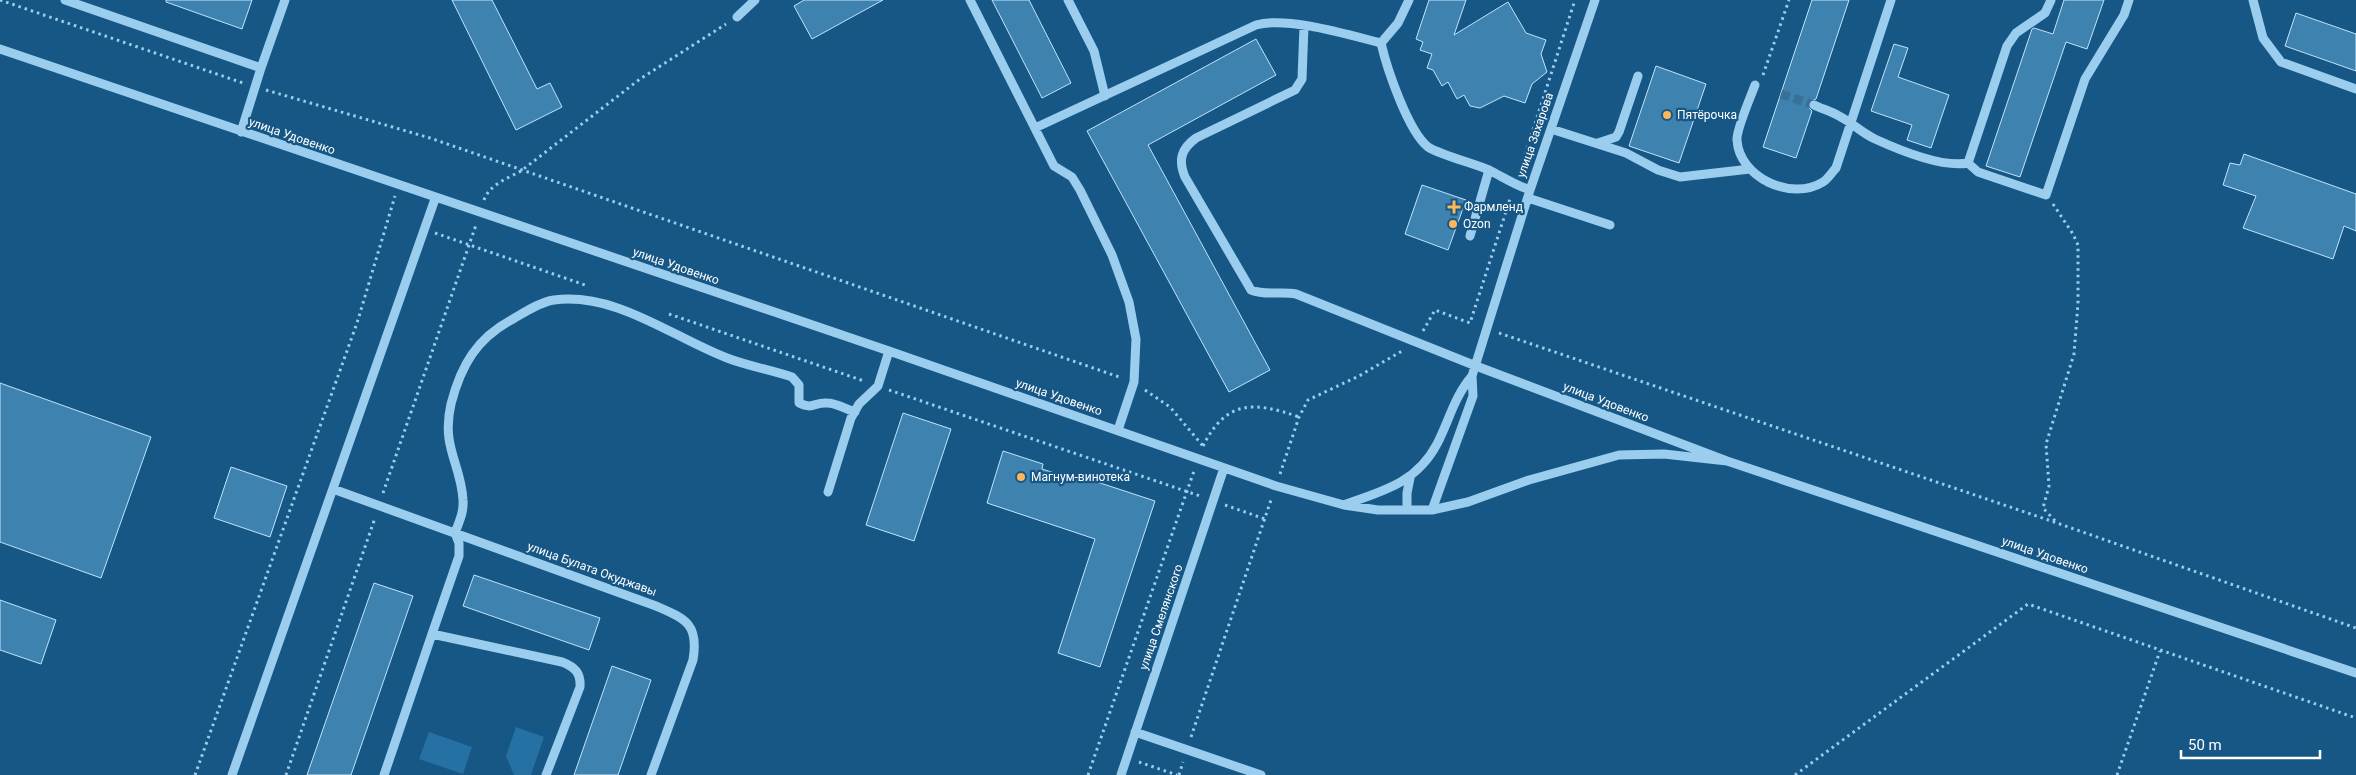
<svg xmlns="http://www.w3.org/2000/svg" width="2356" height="775" font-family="Roboto,sans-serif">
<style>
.green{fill:#2571a4}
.building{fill:#3e82b0;stroke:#c1e3fa}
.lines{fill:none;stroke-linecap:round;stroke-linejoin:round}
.minor-tunnel{stroke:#397098;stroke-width:9;stroke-dasharray:9 4.5;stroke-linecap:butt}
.path{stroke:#9bcdee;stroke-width:3;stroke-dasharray:2.5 4;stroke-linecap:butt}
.minor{stroke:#9bcdee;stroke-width:9}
.poi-dot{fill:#ffb658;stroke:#165786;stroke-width:2}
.labels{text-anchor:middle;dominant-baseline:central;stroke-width:4.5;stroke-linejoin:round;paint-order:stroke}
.poi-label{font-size:12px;fill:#fff;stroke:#165786;text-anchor:start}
.street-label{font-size:12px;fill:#fff;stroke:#165786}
</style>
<rect width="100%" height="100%" fill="#165786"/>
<!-- green -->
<path class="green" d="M516 727 544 737 531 775H514L506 756Z
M429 732 472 747 463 774 419 759Z"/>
<!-- building -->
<path class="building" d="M166 0H252L242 29 166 2Z
M452 0H492L537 89 550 83 562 107 516 130Z
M804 0H883L812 39 794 6Z
M992 0H1029L1071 83 1042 98Z
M1429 0H1466L1454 35 1508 2 1526 33 1546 40 1541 54 1547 72 1532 84 1525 103 1504 96 1480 108 1470 106 1464 95 1457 99 1448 82 1442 86 1433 70 1427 68 1432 54 1420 50 1423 42 1416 39Z
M1812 0H1849L1816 99 1808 103 1809 108 1812 111 1796 158 1763 147Z
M2064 0H2104L2087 49 2066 42 2020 177 1986 166 2032 29 2034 28 2053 34Z
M2296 13 2356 34V71L2285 46Z
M1256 39 1276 75 1148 145 1270 370 1229 392 1087 131Z
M1894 44 1908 48 1898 77 1949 95 1931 148 1907 140 1912 125 1871 111Z
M1656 66 1706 84 1679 163 1629 146Z
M2244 154 2356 194V231L2344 226 2333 259 2243 228 2256 196 2223 185 2230 163 2240 165Z
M1422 185 1466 200 1448 250 1405 234Z
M0 383 151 437 101 578 0 542Z
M903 413 951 429 914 541 866 525Z
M1003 451 1043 464 1042 469 1083 482 1085 478 1155 501 1100 667 1058 653 1095 539 987 503Z
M231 467 287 486 270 537 214 518Z
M474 575 600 618 589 650 463 606Z
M374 583 413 596 351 775H307Z
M0 600 56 620 41 664 0 650Z
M612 666 651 680 618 775H574Z"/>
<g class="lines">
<!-- minor-tunnel -->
<path class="minor-tunnel" d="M1781 94 1814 105"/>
<!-- path -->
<path class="path" d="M0 0 243 83
M1763 75 1789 0
M266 90 430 138 1122 378
M1519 173 1575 0
M484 200C489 185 508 178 521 171L640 79 726 24
M2053 204 2073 234 2078 245V303L2074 354 2046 444 2049 486 2043 508 2057 523
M435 233 588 286
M669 314 864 381
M1423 331 1435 310 1470 323 1511 196
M1499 333 2057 523 2356 628
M889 390 1200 496
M1145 390 1170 407 1203 446
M1203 446C1226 400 1254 401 1299 417
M1280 474 1299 417 1308 400 1359 376 1402 351
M383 493 476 225
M1225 505 1265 519
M1191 737 1272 497
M1139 762 1177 775
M195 775 357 323 395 196
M286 775 375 518
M1088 775 1194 471
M1179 775 1183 762
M1795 775 2028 604 2356 718
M2117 775 2160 651"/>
<!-- minor -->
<path class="minor" d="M65 0 261 68 241 132
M970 0 1054 166 1072 177 1080 190 1112 255 1129 302 1136 339 1134 382 1118 430
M1068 0 1094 51 1105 96
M2051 0 2045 13 2016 33 2007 46 1968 163 1978 172 2046 195 2085 79 2124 15 2129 0
M2253 0 2263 38 2281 62 2356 89
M737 17 755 0
M1304 26 1302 79 1295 90 1196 138C1181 149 1178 160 1185 177L1251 290C1266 296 1281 291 1296 294L1476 366 1727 461 2356 673
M1381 43C1387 69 1408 131 1428 147 1438 154 1475 164 1489 170 1503 177 1515 185 1530 190
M0 49 889 351 1276 486 1344 505 1378 510H1432L1468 502 1529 480 1619 455 1664 454 1727 461
M261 68 285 0
M1755 85C1751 96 1736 130 1737 140 1739 177 1791 202 1823 182 1828 179 1832 172 1836 168L1891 0
M1814 105C1822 109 1831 111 1839 116 1851 122 1862 133 1875 139 1899 150 1941 168 1968 163
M1035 128 1256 25C1287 16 1349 35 1381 43L1398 23 1409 0
M1551 129 1626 153 1658 170 1680 177 1750 169
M1598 143 1616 137 1619 132 1638 76
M1528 198 1610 225
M1470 236 1489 170
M333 489 656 606C686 619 699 624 693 660L651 775
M828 492 851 418 859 404 878 386 889 351
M1346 504C1384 491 1417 482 1437 444 1449 421 1454 397 1472 376L1530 190 1595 0
M1407 510V493L1410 478
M1432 510 1473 396 1472 376
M432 634 459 556V543L455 533C459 522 464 512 463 500 461 463 441 448 451 404 461 365 477 338 513 319 525 312 540 302 554 300 616 292 672 337 727 358 748 366 771 370 792 377L799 385V403C814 410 814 402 827 403 836 403 846 409 855 412
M1135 732 1261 775
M232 775 435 199
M384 775 432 634 562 662C575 667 581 673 580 687L546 775
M1121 775 1224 468"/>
</g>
<!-- markers -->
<g class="poi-dot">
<circle cx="1667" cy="115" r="5"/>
<path d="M1451.5 199.5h5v5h5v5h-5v5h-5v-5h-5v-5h5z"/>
<circle cx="1453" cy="224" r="5"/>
<circle cx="1021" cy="477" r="5"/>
</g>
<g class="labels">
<!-- poi labels -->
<g class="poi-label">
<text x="1677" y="115">Пятёрочка</text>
<text x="1464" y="207">Фармленд</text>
<text x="1463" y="224">Ozon</text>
<text x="1031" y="477">Магнум-винотека</text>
</g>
<!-- street labels -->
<g class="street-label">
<text transform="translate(1535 135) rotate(-71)">улица Захарова</text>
<text transform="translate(292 136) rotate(19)">улица Удовенко</text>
<text transform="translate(676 266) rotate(19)">улица Удовенко</text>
<text transform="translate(1059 397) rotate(19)">улица Удовенко</text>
<text transform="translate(1606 402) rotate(21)">улица Удовенко</text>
<text transform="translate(2045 555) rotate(19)">улица Удовенко</text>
<text transform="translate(592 569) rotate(20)">улица Булата Окуджавы</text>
<text transform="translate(1161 617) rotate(-71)">улица Смелянского</text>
</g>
</g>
<!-- scale -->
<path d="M2181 750v8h139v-8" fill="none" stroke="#ffffff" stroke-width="2.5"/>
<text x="2188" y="750" font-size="15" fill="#ffffff" stroke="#165786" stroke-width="4" paint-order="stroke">50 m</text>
</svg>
